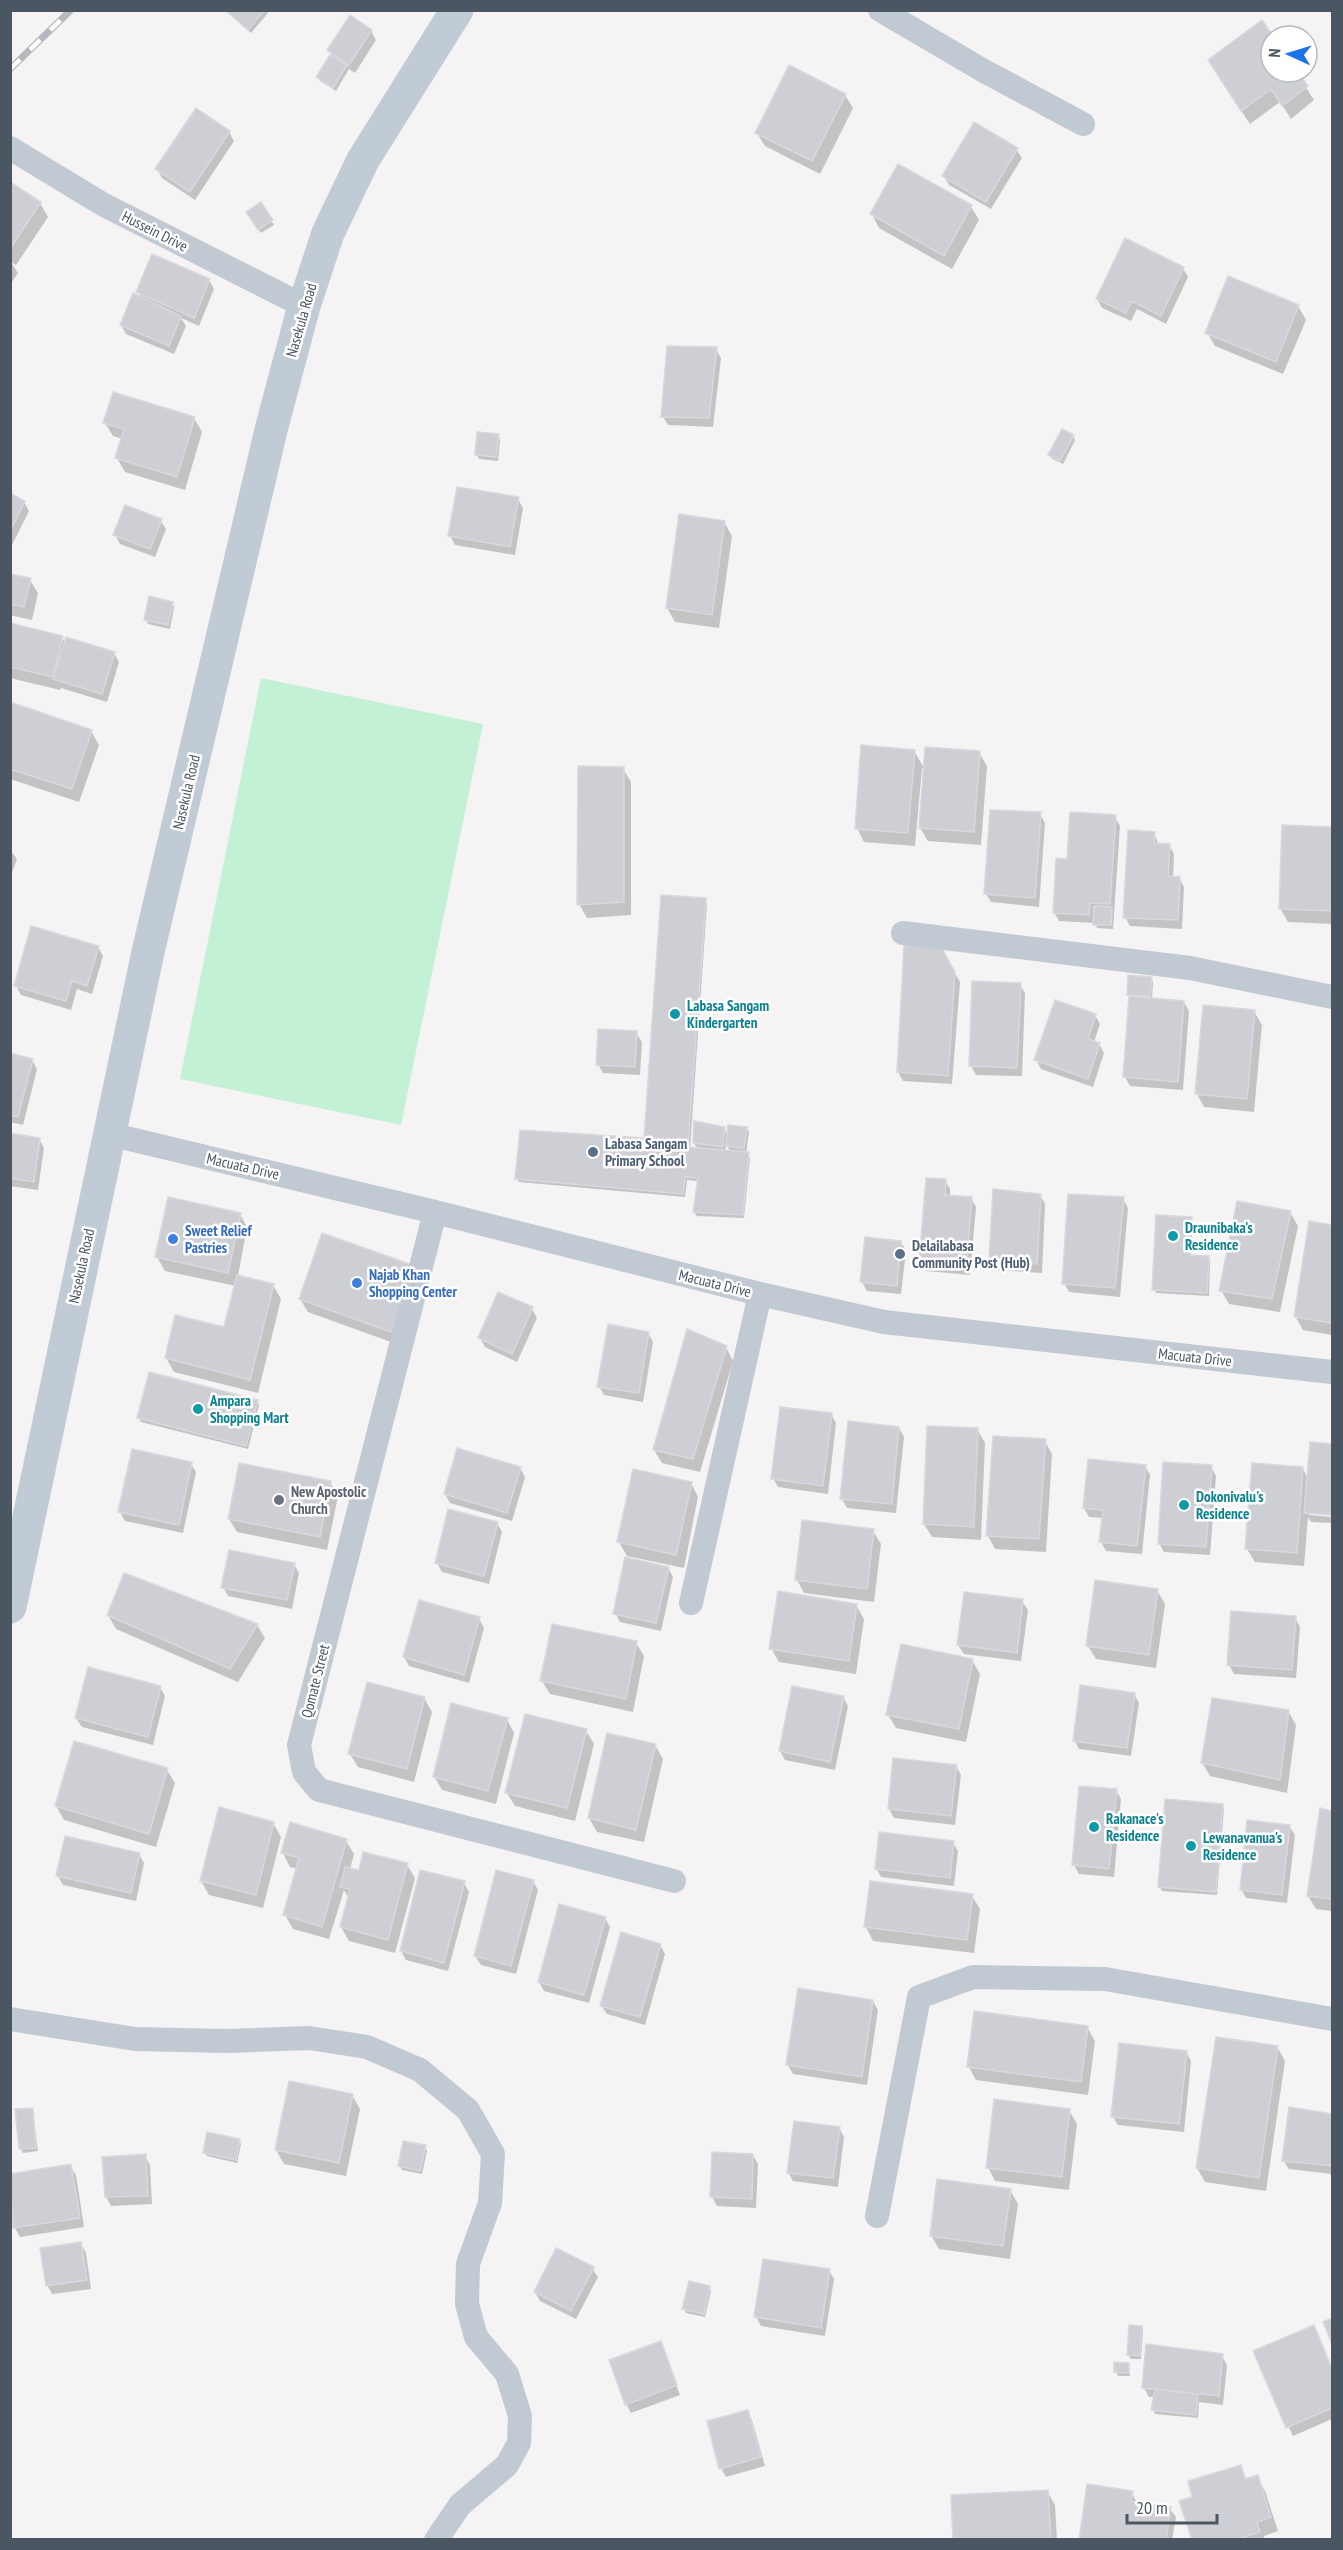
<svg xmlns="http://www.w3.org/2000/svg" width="1343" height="2550" font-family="'PT Sans Narrow',sans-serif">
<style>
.green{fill:#c3f1d5}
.shadow{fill:#0003;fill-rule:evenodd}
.building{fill:#cdcfd5;stroke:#d7d9de;stroke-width:1.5}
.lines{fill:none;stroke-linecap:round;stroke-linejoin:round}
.street{stroke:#c1cad2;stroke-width:24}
.secondary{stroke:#c1cbd6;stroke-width:33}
.rail-casing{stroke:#b5b8bd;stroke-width:7}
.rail{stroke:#fff;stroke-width:4.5;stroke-dasharray:14;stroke-linecap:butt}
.culture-dot{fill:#0f9aa8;stroke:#fff;stroke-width:2}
.service-dot{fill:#5c6f8a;stroke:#fff;stroke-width:2}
.shop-dot{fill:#3f7fe0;stroke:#fff;stroke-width:2}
.worship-dot{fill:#6b7280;stroke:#fff;stroke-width:2}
.labels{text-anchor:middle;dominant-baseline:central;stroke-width:5;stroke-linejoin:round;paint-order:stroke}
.street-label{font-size:15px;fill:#4a5661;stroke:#fff}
.culture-label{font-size:15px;font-weight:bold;fill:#0d838f;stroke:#fff;text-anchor:start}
.service-label{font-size:15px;font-weight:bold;fill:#4e5e75;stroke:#fff;text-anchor:start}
.shop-label{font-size:15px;font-weight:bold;fill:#366cbe;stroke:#fff;text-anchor:start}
.worship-label{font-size:15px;font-weight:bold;fill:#5b616d;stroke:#fff;text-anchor:start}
</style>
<rect width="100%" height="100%" fill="#f5f3f3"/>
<!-- green -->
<path class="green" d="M261 678 483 724 401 1125 180 1079Z"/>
<!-- shadow -->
<path class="shadow" d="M266 10 268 13 251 33 226 11Z
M1262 22 1271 36V72H1296L1314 100 1291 119 1280 102 1250 124 1217 74Z
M371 31 376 40 355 73 349 69 336 91 320 81 318 77 332 55 329 51Z
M845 95 853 108 820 174 765 146 757 133Z
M229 132 234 141 195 200 162 178 157 169Z
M1016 149 1022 158 991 209 949 185 944 176Z
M899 166 971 207 979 220 952 269 879 228 872 214Z
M10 183 40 203 48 217 16 265 11 262 18 273 10 285Z
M260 204 274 225 261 233 248 213Z
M1183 268 1188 277 1166 324 1137 309 1131 321 1102 308 1097 299Z
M209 280 214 289 199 326 181 318 186 326 174 354 126 334 121 325 142 299 138 292Z
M1298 306 1306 320 1283 374 1215 346 1207 332Z
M716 349 721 358 713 427 668 425 663 417Z
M194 418 202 432 185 490 125 472 117 458 123 439 113 436 105 423Z
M498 435 500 439 498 461 479 459 477 455Z
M1073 436 1075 440 1063 464 1052 459 1050 455Z
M10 495 24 502 29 511 10 549Z
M518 499 523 508 515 555 455 545 450 536Z
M161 521 166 529 155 557 120 544 115 535Z
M724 522 732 536 719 628 675 622 667 608Z
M10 575 30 580 38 593 32 620 10 615Z
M172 603 174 607 170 629 148 624 146 620Z
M10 625 62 637 65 643 114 653 119 662 107 702 61 688 60 690 10 678Z
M10 704 91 731 99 745 79 802 10 779Z
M914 751 924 768H922L915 846 864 842 857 828Z
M979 753 987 766 981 845 928 841 920 828Z
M623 769 631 782V915L587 918 579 904Z
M1040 814 1045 823 1039 907 991 902 986 894Z
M1115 817 1120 826 1113 929 1097 928 1095 923 1059 921 1054 912 1068 860Z
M1284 827 1332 829V924L1288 922 1280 908Z
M1154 833 1159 845H1169L1174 854 1173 878H1179L1184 887 1182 929 1130 926 1125 917Z
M10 850 17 859 10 878Z
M705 900 707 904 690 1149H698L694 1143 724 1128 728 1135 747 1128 749 1132 746 1154 750 1158 744 1218 697 1216 694 1212 699 1181 687 1180 685 1197 519 1182 517 1178 646 1140ZM726 1144 731 1152H725Z
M98 947 103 956 92 994 77 989 71 1010 21 995 16 986Z
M942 950 960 982 952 1084 903 1081 898 1072Z
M1151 978 1153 982 1152 1000 1184 1002 1189 1011 1183 1090 1130 1086 1125 1077 1131 998 1129 994Z
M1020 985 1025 993 1022 1076 976 1075 971 1066Z
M1254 1011 1262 1025 1254 1112 1204 1107 1197 1094Z
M1095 1015 1100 1024 1094 1042 1099 1044 1104 1053 1093 1087 1041 1069 1036 1060Z
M636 1033 642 1042 640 1075 603 1073 598 1064Z
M10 1055 32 1060 37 1069 23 1125 10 1122Z
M10 1134 39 1139 44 1148 38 1190 10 1186Z
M945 1181 950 1189V1196L971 1198 976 1207 970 1275 926 1271 920 1263Z
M1040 1195 1045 1204 1042 1273 996 1270 991 1261Z
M1123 1199 1128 1208 1120 1297 1069 1292 1064 1283Z
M1290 1212 1298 1226 1280 1312 1229 1304 1221 1290Z
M240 1214 247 1227 238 1276 273 1285 281 1299 258 1393 174 1372 166 1358 225 1329 236 1286 165 1271 157 1257Z
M1191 1219 1193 1223 1191 1257H1208L1210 1261 1209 1296 1156 1293 1154 1289Z
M1310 1223 1332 1227V1335L1303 1330 1295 1316Z
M901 1242 906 1251 901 1294 867 1291 862 1282Z
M422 1281 399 1345 308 1312 300 1299Z
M532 1309 537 1318 517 1362 485 1347 480 1338Z
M648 1333 653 1342 643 1402 604 1395 599 1386Z
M726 1347 733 1361 700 1472 662 1463 654 1450Z
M257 1401 259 1405 248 1449 141 1422 139 1418Z
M831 1414 836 1423 828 1494 778 1487 773 1478Z
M899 1428 904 1437 896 1513 847 1508 842 1499Z
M977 1429 985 1443 981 1540 932 1537 924 1524Z
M1045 1441 1052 1454 1046 1552 995 1549 988 1536Z
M1311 1444 1332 1445V1514L1309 1512V1515L1332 1517V1523L1311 1522 1308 1517 1304 1566 1255 1562 1247 1549 1302 1468 1308 1478Z
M191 1464 196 1472 183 1533 125 1521 120 1512Z
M1145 1466 1150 1475 1142 1554 1106 1551 1101 1542 1104 1518 1089 1517 1084 1508Z
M1211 1467 1216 1476 1210 1555 1164 1552 1159 1543Z
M520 1468 525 1477 512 1521 450 1503 445 1494Z
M330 1482 338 1496 327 1550 237 1532 229 1519Z
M691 1483 698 1497 684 1568 627 1556 619 1542Z
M497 1523 502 1532 489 1584 442 1572 437 1563Z
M873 1531 881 1544 874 1602 804 1593 797 1580Z
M294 1564 299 1573 292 1609 228 1596 223 1587Z
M668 1568 673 1577 661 1631 620 1622 615 1613Z
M1157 1590 1165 1604 1156 1668 1096 1659 1088 1646Z
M1022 1601 1028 1610 1021 1661 964 1654 958 1645Z
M856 1605 864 1619 856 1674 779 1662 771 1648Z
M108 1615 257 1625 265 1638 238 1682 116 1629Z
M1295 1618 1300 1627 1296 1678 1234 1674 1229 1665Z
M479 1619 484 1628 469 1683 409 1666 404 1657Z
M636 1643 644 1656 633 1712 550 1694 542 1681Z
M972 1660 980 1674 966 1742 896 1728 888 1715Z
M160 1687 165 1696 153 1745 82 1727 76 1718Z
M1134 1694 1139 1703 1131 1756 1079 1749 1074 1740Z
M843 1697 848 1706 835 1770 785 1760 780 1751Z
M424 1698 432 1712 414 1782 358 1767 350 1754Z
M1288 1711 1296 1725 1287 1793 1210 1776 1202 1762Z
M507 1719 514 1733 496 1804 442 1790 434 1776Z
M586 1731 594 1744 575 1821 515 1806 507 1793Z
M655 1745 663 1759 644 1842 597 1832 589 1818Z
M956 1766 961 1775 955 1825 894 1818 889 1809Z
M167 1770 175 1783 156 1847 64 1820 56 1806Z
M1116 1790 1121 1799 1114 1877 1079 1874 1074 1865Z
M1222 1805 1224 1809 1217 1895 1162 1891 1160 1887Z
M1321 1810 1332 1812V1911L1316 1909 1308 1896Z
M273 1823 281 1837 263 1908 209 1895 201 1881Z
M1289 1826 1295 1835 1287 1903 1246 1898 1241 1889Z
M346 1841 354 1854 350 1869 360 1872 407 1865 415 1878 395 1953 349 1941 341 1927 349 1899 344 1890 329 1939 293 1929 285 1915 298 1869 290 1867 283 1853Z
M953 1843 958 1851 954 1886 881 1877 876 1868Z
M139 1854 144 1863 136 1901 63 1885 58 1876Z
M533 1881 538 1890 516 1974 481 1965 475 1956Z
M464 1883 469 1892 448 1971 406 1960 401 1951Z
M972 1896 980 1909 974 1953 873 1941 866 1927Z
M605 1918 610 1927 589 2003 544 1991 539 1982Z
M660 1945 665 1954 645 2025 607 2014 601 2005Z
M873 2001 878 2010 867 2085 793 2074 788 2065Z
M1087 2027 1095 2041 1088 2095 976 2080 969 2067Z
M1277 2047 1285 2061 1266 2191 1205 2182 1197 2168Z
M1186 2052 1191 2061 1184 2132 1118 2125 1113 2117Z
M352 2095 360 2109 346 2176 284 2164 276 2150Z
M32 2109 38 2151 23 2153 21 2149Z
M1290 2109 1332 2115V2174L1289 2169 1283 2160Z
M1069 2110 1077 2124 1069 2190 995 2181 988 2167Z
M839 2128 844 2137 838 2187 793 2181 788 2172Z
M239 2140 241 2144 237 2163 207 2156 205 2152Z
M425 2147 427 2151 422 2174 402 2170 400 2166Z
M753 2155 758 2164 756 2208 717 2206 712 2197Z
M145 2156 150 2165 152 2204 111 2206 106 2197Z
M70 2166 76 2175 84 2227 20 2237 15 2228 10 2200V2175Z
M1010 2190 1018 2204 1010 2259 939 2249 931 2235Z
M81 2244 86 2253 91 2289 52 2294 47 2285Z
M592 2268 598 2277 576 2319 540 2301 535 2292Z
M829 2270 834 2279 825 2336 761 2326 756 2317Z
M709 2287 711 2291 705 2317 686 2313 684 2309Z
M1141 2327 1143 2331 1141 2359H1131L1128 2355Z
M1318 2335 1332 2369V2419L1293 2436 1255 2352Z
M660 2343 680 2395 631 2413 626 2404Z
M1222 2356 1227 2365 1223 2405 1199 2402 1198 2418 1155 2414 1153 2410 1155 2397H1149L1144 2388Z
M1128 2364 1130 2376H1118L1116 2372Z
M747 2412 752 2420 765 2466 726 2477 721 2468Z
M1240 2467 1247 2480 1257 2477 1265 2491 1278 2531 1264 2536 1265 2540H1193L1194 2498Z
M1047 2491 1055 2505 1057 2540H955Z
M1132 2493 1137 2503 1170 2509 1176 2517 1172 2540H1080Z"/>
<!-- building -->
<path class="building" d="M225 10H265L248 30Z
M350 15 372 30 349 65 327 50Z
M1262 20 1273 36H1271V72H1298L1308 86 1282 106 1271 89 1241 111 1208 60Z
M330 55 347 65 333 88 316 77Z
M789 65 846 94 812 161 755 133Z
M196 108 230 131 190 192 155 169Z
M974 122 1018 148 986 202 942 176Z
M898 164 972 205 944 256 870 214Z
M10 182 41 202 10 249Z
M261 202 273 220 258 230 246 212Z
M1125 238 1184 267 1161 316 1132 301 1126 313 1096 299Z
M152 254 210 279 194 318 136 292Z
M1228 276 1299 305 1276 362 1205 333Z
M133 293 181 316 169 346 120 325Z
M667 346 717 347 709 418 661 417Z
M113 392 195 417 177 477 115 458 124 429 103 423Z
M1062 429 1074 435 1060 461 1048 455Z
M477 432 499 434 496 457 475 455Z
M457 487 519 497 510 547 448 536Z
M10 493 25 501 10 531Z
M125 505 162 519 150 549 113 535Z
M679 514 725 521 712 615 666 608Z
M10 574 31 578 24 607 10 604Z
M149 596 173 602 168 625 144 620Z
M10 623 63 636 53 677 10 667Z
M66 637 115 652 102 694 53 679Z
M10 702 92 730 72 789 10 769Z
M861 745 915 750 908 833 855 829Z
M925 747 980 751 974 832 919 828Z
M578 766 624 767V902L577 905Z
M990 810 1041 812 1035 898 984 894Z
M1070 812 1116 815 1110 904 1090 903 1089 915 1053 913 1056 858 1067 859Z
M1282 825 1332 827V911L1279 909Z
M1128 830 1155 832 1154 843 1170 844 1168 876 1180 877 1178 920 1123 918Z
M661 895 706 898 688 1147 749 1152 743 1215 693 1212 698 1178 685 1177 683 1194 515 1179 520 1130 644 1138Z
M1094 906 1112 907 1111 925H1093Z
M31 926 99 946 87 986 72 981 66 1001 14 986Z
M904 945 942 949 955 972 948 1076 897 1072Z
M1128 975 1152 977 1150 996 1127 995Z
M972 981 1021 983 1017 1068 969 1066Z
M1129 996 1184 1001 1178 1082 1123 1077Z
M1055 1000 1096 1014 1088 1039 1100 1043 1088 1079 1034 1060Z
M1203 1005 1255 1010 1247 1099 1195 1094Z
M598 1029 637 1031 635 1067 596 1065Z
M10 1053 33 1059 18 1117 10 1115Z
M694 1121 725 1127 723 1147 693 1143Z
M728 1125 747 1127 744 1149 726 1146Z
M10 1133 40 1138 34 1182 10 1178Z
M926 1178 946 1179 945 1195 972 1197 966 1267 919 1263Z
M993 1189 1041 1194 1037 1264 989 1261Z
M1068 1194 1124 1197 1115 1288 1062 1284Z
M168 1197 241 1213 228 1273 155 1257Z
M1237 1201 1291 1211 1272 1299 1219 1291Z
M1156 1215 1192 1217 1190 1255 1209 1256 1207 1293 1152 1290Z
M1309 1221 1332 1225V1323L1294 1317Z
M322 1233 415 1266 391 1332 299 1299Z
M865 1237 901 1241 897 1286 860 1282Z
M237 1275 274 1284 250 1380 165 1358 175 1315 224 1327Z
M498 1292 533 1307 512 1354 478 1338Z
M608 1324 649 1332 639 1393 597 1387Z
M687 1329 727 1346 693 1459 653 1450Z
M149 1372 258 1400 246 1446 137 1418Z
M780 1407 832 1413 823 1486 771 1479Z
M848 1421 899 1427 892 1504 840 1499Z
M927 1426 978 1428 974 1527 923 1524Z
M993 1436 1046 1439 1039 1539 986 1536Z
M1310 1442 1332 1444V1515L1304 1513Z
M457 1448 521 1467 507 1513 444 1494Z
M132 1449 192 1462 179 1525 118 1512Z
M1088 1459 1146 1465 1137 1546 1099 1542 1103 1510 1083 1508Z
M1163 1462 1212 1465 1206 1547 1158 1544Z
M239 1463 331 1481 320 1537 228 1519Z
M1252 1463 1303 1467 1297 1553 1245 1549Z
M633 1469 692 1482 676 1555 617 1542Z
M448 1509 498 1522 484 1576 435 1563Z
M802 1520 874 1529 867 1589 795 1580Z
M229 1550 295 1563 287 1600 221 1588Z
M625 1557 669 1567 656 1623 613 1614Z
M124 1573 258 1624 230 1669 107 1615Z
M1095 1580 1158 1589 1149 1655 1086 1646Z
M778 1591 857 1604 849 1661 769 1649Z
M964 1592 1023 1599 1017 1653 957 1645Z
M419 1600 480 1617 464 1675 403 1657Z
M1231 1611 1296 1616 1292 1670 1227 1665Z
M552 1624 637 1641 626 1699 540 1681Z
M901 1644 973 1659 959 1729 886 1715Z
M88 1667 161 1686 148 1737 75 1718Z
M367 1682 425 1697 407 1769 348 1754Z
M1080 1685 1135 1693 1127 1748 1073 1741Z
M792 1686 844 1696 830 1762 779 1751Z
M1212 1698 1289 1710 1280 1780 1201 1763Z
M451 1703 508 1718 488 1791 433 1777Z
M525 1714 587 1729 567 1808 505 1793Z
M607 1733 656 1744 636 1830 588 1818Z
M74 1741 168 1768 149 1834 55 1806Z
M893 1758 957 1765 951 1816 888 1809Z
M1079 1786 1117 1789 1109 1869 1072 1865Z
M1165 1799 1223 1804 1216 1892 1158 1887Z
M219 1807 274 1822 256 1895 200 1881Z
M1320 1808 1332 1811V1899L1307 1896Z
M1247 1820 1290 1825 1282 1895 1240 1890Z
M290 1822 347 1839 322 1927 283 1915 299 1858 281 1853Z
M879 1832 954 1841 950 1878 875 1869Z
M65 1836 140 1853 131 1893 56 1876Z
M363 1852 408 1863 388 1940 340 1927 350 1889 340 1887 345 1867 359 1870Z
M420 1870 465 1881 444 1963 400 1951Z
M496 1870 534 1880 511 1966 474 1956Z
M870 1881 973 1894 967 1940 864 1927Z
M559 1904 606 1917 584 1995 538 1982Z
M621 1932 661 1944 640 2017 600 2006Z
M798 1988 873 2000 862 2077 786 2065Z
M974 2011 1088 2026 1081 2082 967 2067Z
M1216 2037 1278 2046 1259 2178 1196 2168Z
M1119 2043 1187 2051 1179 2124 1111 2117Z
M289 2081 353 2094 339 2163 275 2150Z
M994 2099 1070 2109 1062 2177 986 2168Z
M1289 2107 1332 2114V2166L1282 2161Z
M33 2108 36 2148 19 2149 15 2109Z
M794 2121 840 2127 833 2178 787 2173Z
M207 2132 240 2139 236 2160 203 2153Z
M403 2141 426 2145 420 2171 398 2166Z
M712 2152 753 2154 752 2199 710 2197Z
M146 2154 148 2196 105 2197 102 2157Z
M71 2164 80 2218 13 2228 10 2174Z
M937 2179 1011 2189 1003 2246 930 2236Z
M81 2242 87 2280 46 2286 40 2248Z
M556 2248 594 2267 571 2311 534 2292Z
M763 2259 830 2269 821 2328 754 2317Z
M689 2281 710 2286 704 2314 682 2309Z
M1332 2318V2344L1323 2322Z
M1129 2325 1142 2326 1140 2356 1127 2355Z
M1314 2325 1332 2369V2408L1286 2428 1253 2351Z
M661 2341 677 2385 625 2405 609 2360Z
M1146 2344 1223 2354 1219 2396 1142 2388Z
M1114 2362 1129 2363V2373L1114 2372Z
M1155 2389 1198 2394 1196 2415 1151 2410Z
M748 2410 761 2457 719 2469 707 2421Z
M1241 2465 1245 2479 1258 2475 1271 2517 1257 2522 1260 2532 1235 2540H1192L1179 2501 1192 2497 1188 2481Z
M1087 2484 1133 2491 1131 2501 1171 2507 1166 2540H1079Z
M1048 2490 1051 2540H953L951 2495Z"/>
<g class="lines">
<!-- street -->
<path class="street" d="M880 10 984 71 1083 124
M10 148 104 205 304 306
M903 933 1190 968 1332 997
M109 1134 435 1212 760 1294 884 1322 1332 1372
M435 1212 299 1745 304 1772 319 1790 674 1881
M691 1603 760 1294
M10 2019 135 2039 227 2041 309 2038 367 2047 420 2070 468 2110 493 2154 490 2203 468 2264 467 2304 476 2337 507 2374 520 2416 519 2443 507 2465 460 2505 436 2540
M877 2216 919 1997 973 1977 1105 1979 1332 2019"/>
<!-- secondary -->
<path class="secondary" d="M10 1607 148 952 272 426 304 306 328 233 363 160 457 10"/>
<!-- rail casing -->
<g class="rail-casing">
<path id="rail" d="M10 69 71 10"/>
</g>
<!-- rail -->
<use href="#rail" class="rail"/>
</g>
<!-- markers -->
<g class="culture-dot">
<circle cx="675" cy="1014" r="6"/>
<circle cx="1173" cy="1236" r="6"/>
<circle cx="198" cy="1409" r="6"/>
<circle cx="1184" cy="1505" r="6"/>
<circle cx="1094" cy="1827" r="6"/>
<circle cx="1191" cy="1846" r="6"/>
</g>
<g class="service-dot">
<circle cx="593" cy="1152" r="6"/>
<circle cx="900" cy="1254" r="6"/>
</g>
<g class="shop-dot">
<circle cx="173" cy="1239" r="6"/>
<circle cx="357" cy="1283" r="6"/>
</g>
<circle class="worship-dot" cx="279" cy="1500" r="6"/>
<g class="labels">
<!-- street labels -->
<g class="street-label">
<text transform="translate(155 231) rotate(27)">Hussein Drive</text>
<text transform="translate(301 320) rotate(-74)">Nasekula Road</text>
<text transform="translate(186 792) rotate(-77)">Nasekula Road</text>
<text transform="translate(243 1166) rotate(13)">Macuata Drive</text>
<text transform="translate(81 1266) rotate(-78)">Nasekula Road</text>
<text transform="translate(715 1283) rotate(14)">Macuata Drive</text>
<text transform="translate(1195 1357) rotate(6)">Macuata Drive</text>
<text transform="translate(315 1681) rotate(-76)">Qomate Street</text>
</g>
<!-- culture labels -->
<g class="culture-label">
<text x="687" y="1005">Labasa Sangam<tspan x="687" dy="17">Kindergarten</tspan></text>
<text x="1185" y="1227">Draunibaka's<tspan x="1185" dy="17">Residence</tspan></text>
<text x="210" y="1400">Ampara<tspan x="210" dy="17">Shopping Mart</tspan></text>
<text x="1196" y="1496">Dokonivalu's<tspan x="1196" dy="17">Residence</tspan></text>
<text x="1106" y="1818">Rakanace's<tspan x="1106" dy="17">Residence</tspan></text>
<text x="1203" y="1837">Lewanavanua's<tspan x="1203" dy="17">Residence</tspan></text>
</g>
<!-- service labels -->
<g class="service-label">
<text x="605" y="1143">Labasa Sangam<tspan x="605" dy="17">Primary School</tspan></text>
<text x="912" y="1245">Delailabasa<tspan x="912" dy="17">Community Post (Hub)</tspan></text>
</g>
<!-- shop labels -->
<g class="shop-label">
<text x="185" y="1230">Sweet Relief<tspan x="185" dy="17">Pastries</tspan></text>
<text x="369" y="1274">Najab Khan<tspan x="369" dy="17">Shopping Center</tspan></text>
</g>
<!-- worship labels -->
<g class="worship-label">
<text x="291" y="1491">New Apostolic<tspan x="291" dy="17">Church</tspan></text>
</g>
</g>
<!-- border -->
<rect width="1343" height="2550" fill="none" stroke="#4a5661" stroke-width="24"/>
<!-- north arrow -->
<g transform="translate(1289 54) rotate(274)"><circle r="28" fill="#ffffff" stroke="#b7bbc0" stroke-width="1.5"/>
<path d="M0-4.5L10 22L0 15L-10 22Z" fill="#1a73e8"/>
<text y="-9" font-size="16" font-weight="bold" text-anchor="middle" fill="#4a5661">N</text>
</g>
<!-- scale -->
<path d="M1127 2514v9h90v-9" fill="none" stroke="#4a5661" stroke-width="3"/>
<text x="1136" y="2514" font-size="18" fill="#4a5661" stroke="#ffffff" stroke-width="4.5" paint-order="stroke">20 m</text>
</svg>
